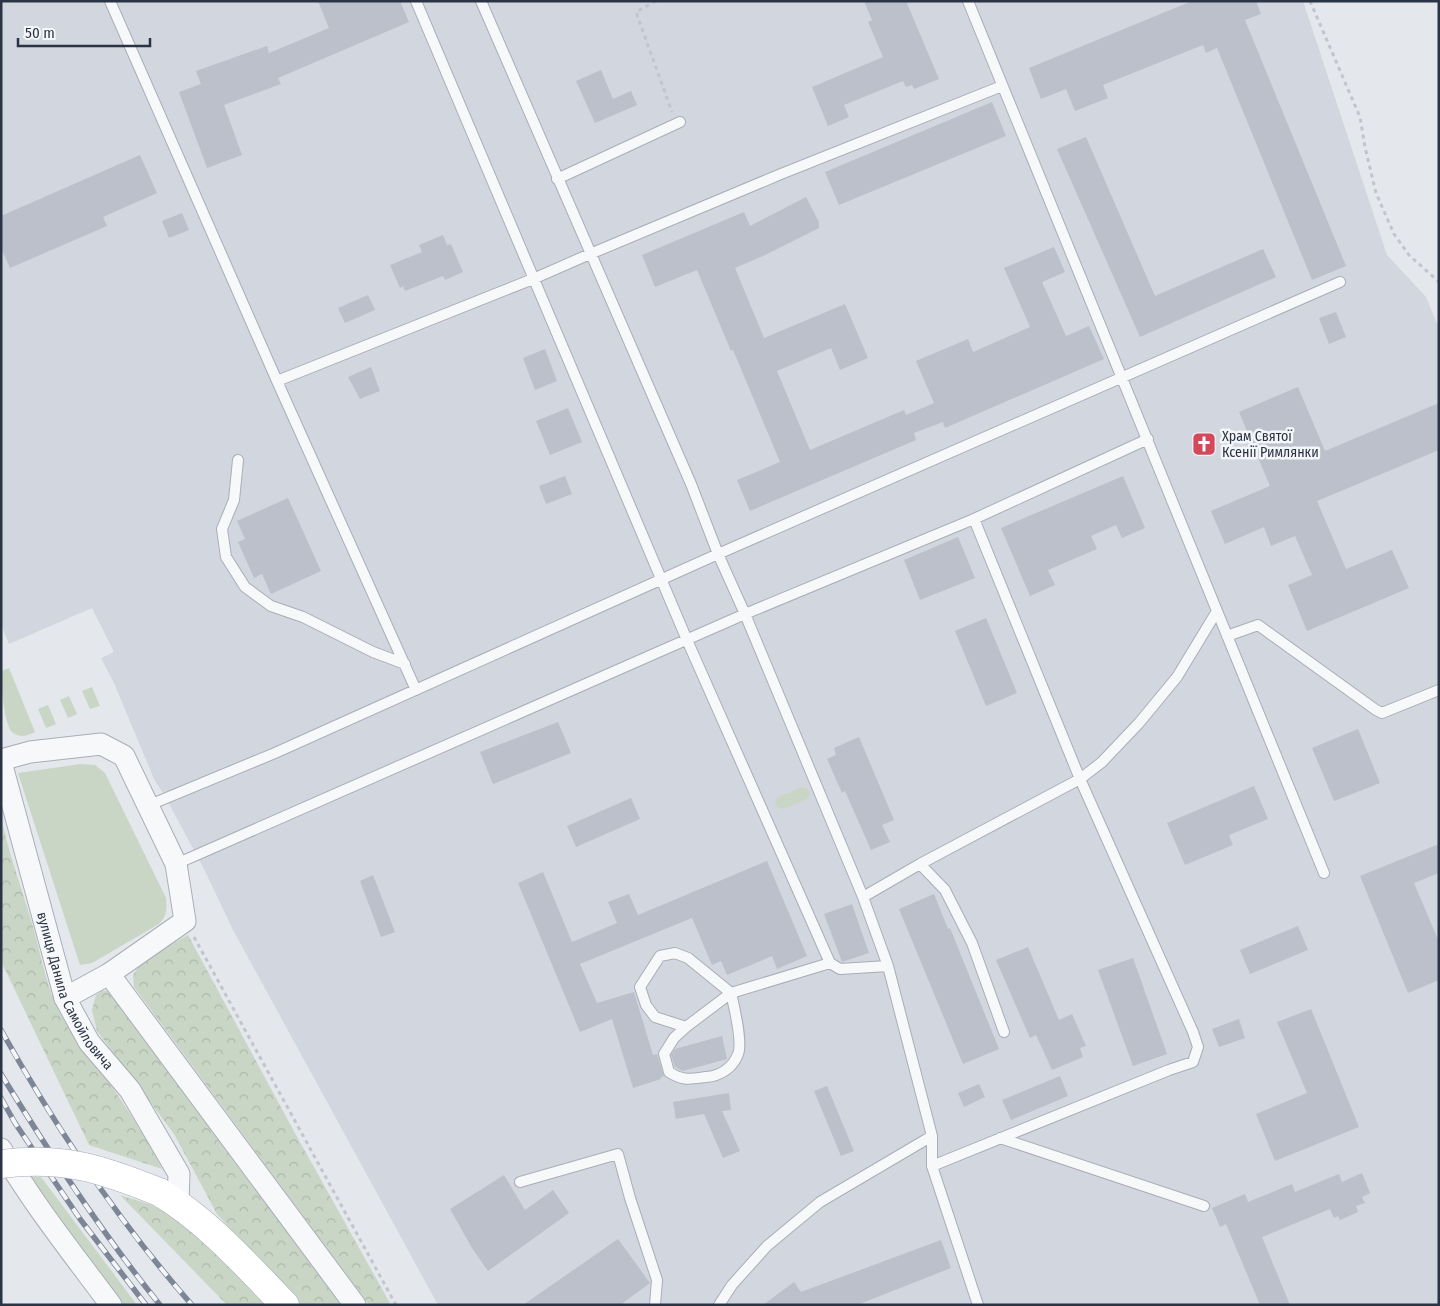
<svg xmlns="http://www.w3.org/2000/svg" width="1440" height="1306" font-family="'Fira Sans Condensed',sans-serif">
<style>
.built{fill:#d2d6de}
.grass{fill:#c9d6c5}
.forest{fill:url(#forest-crowns)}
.building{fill:#bbc0ca}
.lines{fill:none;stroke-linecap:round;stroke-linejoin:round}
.lane-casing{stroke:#a9aeb7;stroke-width:12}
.street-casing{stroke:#a9aeb7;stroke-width:23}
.primary-casing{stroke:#a3abb8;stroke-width:29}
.path{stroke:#c2c5cb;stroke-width:3;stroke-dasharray:4 4;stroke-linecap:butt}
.lane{stroke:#f7f8fa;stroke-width:10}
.street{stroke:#f7f8fa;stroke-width:21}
.primary{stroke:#fff;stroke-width:28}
.rail-casing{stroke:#7d8696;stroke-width:5.5}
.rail{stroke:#f4f6f9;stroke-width:4;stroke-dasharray:11;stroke-linecap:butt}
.primary-bridge-casing{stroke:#a3abb8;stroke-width:29;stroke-linecap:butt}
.primary-bridge{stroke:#fff;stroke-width:28}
.labels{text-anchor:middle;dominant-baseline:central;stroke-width:5;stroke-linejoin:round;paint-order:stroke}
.poi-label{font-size:14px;fill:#2b3445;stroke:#f4f6f9;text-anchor:start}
.street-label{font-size:14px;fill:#2b3445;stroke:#f4f6f9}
</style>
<defs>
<pattern id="forest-crowns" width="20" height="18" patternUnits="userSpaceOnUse" patternTransform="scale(1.25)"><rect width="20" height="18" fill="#c9d6c5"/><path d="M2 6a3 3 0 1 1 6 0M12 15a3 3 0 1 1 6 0" fill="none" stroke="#adb8ab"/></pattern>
</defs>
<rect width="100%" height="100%" fill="#e4e7ec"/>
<!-- built -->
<path class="built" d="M1 1H1303L1387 255 1426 297 1439 328V1305H438L232 928 205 871 166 798 154 779 114 683 101 658 114 652 92 608 9 644 1 624Z"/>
<!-- grass -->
<path class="grass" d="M9 668 35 732C27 736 21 738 13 733 4 727 1 682 1 671Z
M92 687 100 706 90 709 82 691Z
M69 696 77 714 68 718 60 700Z
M48 705 56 724 46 728 38 709Z
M81 764 95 765 105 773 166 898C167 908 167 916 159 924L92 963 80 965 18 773Z
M801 787 808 789 810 794 807 799 784 809 777 807 775 802 777 798Z
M24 1176 41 1177 137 1305H122Z"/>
<!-- forest -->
<path class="forest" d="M1 817C9 855 23 892 34 930 42 959 47 990 62 1017 78 1044 99 1068 117 1094 133 1118 149 1143 162 1169L89 1145 1 961Z
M188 935 296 1135 391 1305H369L134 987 133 975 143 960Z
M110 990 344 1305H301L217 1214 174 1134 97 1031 92 1010 96 995 102 991Z
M120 1195C131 1199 143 1201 153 1206 199 1228 234 1270 269 1305H227Z"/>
<!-- building -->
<path class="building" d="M318 1H400L409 22 278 78 281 84 224 105 242 155 207 168 179 92 201 84 196 71 267 46 269 53 329 28Z
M864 1H906L939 79 914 89 912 85 906 87 903 81 844 105 849 117 828 126 812 87 883 57 868 22 872 20Z
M1192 1H1256L1261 14 1245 20 1346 266 1312 280 1217 48 1206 53 1203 45 1103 85 1108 98 1075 111 1066 89 1041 99 1029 68Z
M601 70 613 99 631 91 637 105 595 123 576 81Z
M992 102 1006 136 839 205 825 172Z
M1086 137 1155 296 1263 249 1276 277 1140 337 1057 149Z
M140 155 157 193 103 217 107 226 10 268 1 248V216Z
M806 197 819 222V228L765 255 735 268 764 338 845 304 868 358 840 370 831 348 777 371 810 450 904 410 906 415 934 403 916 361 968 339 973 352 1030 327 1004 268 1054 247 1065 272 1042 282 1066 336 1089 326 1104 359 945 428 943 422 914 433 916 440 750 511 737 480 780 462 733 350 731 351 697 270 655 287 642 255 744 212 750 226Z
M182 213 189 230 169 238 162 221Z
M443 235 447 245 451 244 463 272 445 280 443 276 405 291 403 286 400 288 390 265 422 252 419 245Z
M368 295 375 310 345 323 338 308Z
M1336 312 1346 337 1329 344 1319 318Z
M545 349 557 381 535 390 523 358Z
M371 367 380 391 360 399 348 377Z
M1298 387 1325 451 1439 403V450L1317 501 1346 569 1392 550 1409 588 1307 631 1288 585 1312 575 1295 536 1271 546 1264 527 1225 544 1211 511 1270 486 1239 412Z
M568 408 582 442 550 455 536 421Z
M565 476 572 494 546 504 539 486Z
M1123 476 1145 528 1122 538 1116 525 1091 536 1097 549 1048 570 1055 585 1030 596 1001 528Z
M288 498 321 571 271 594 262 574 254 578 238 542 245 539 237 521Z
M958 537 975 578 920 600 904 560Z
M986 618 1017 693 986 706 955 631Z
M558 722 571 753 493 784 480 752Z
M1358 729 1380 783 1334 801 1312 748Z
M859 737 894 820 882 825 890 842 871 850 845 791 842 793 827 759 836 755 834 748Z
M1254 786 1268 819 1229 835 1233 845 1185 865 1167 823Z
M631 798 640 819 576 847 567 826Z
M1439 844V873L1414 883 1439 942V980L1408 993 1360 876Z
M767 861 807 956 777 969 772 956 727 975 721 961 712 965 692 918 580 964 597 1003 634 992 653 1055 657 1054 664 1076 660 1078 661 1079 633 1088 612 1019 580 1032 518 883 543 872 572 942 617 923 608 902 629 894 638 915Z
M373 875 395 932 381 937 360 881Z
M934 894 948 929 950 928 999 1049 963 1064 899 909Z
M852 904 869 953 842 962 824 914Z
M1298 926 1308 950 1250 974 1240 950Z
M1028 947 1059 1020 1072 1014 1086 1046 1080 1048 1083 1057 1052 1070 1036 1035 1030 1038 996 960Z
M1133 958 1167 1054 1133 1066 1098 970Z
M1311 1009 1359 1127 1275 1161 1256 1114 1307 1093 1277 1022Z
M1239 1019 1245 1038 1219 1047 1212 1029Z
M722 1036 727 1059 683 1071 675 1067 671 1055 675 1049Z
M1060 1076 1068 1096 1011 1120 1002 1100Z
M979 1084 985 1097 964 1107 958 1093Z
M827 1086 854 1151 841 1156 814 1091Z
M729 1093 731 1110 722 1111 740 1151 723 1158 704 1114 676 1119 673 1102Z
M1362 1173 1370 1193 1362 1197 1365 1203 1356 1206 1358 1212 1340 1220 1338 1216 1334 1218 1330 1209 1262 1237 1290 1305H1260L1226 1224 1220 1227 1212 1208 1245 1194 1248 1202 1292 1184 1295 1192 1339 1174 1342 1182Z
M504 1175 525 1210 553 1190 569 1213 488 1271 472 1248 450 1209Z
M618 1239 650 1283 620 1305H523Z
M941 1240 951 1268 857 1305H763L794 1282 801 1292Z"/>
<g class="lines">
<!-- lane casing -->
<g class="lane-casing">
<path id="lane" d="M110 1 277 381 533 279 590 254 781 174 1002 86
M416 1 687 640 830 963 840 969 888 966
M481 1 691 484 718 554 745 614 863 897 888 966 932 1136V1166L978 1305
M968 1 1324 873
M557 179 680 122
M277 381 416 690
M238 460 234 500 222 529 226 557 245 587 271 606 303 617 373 652 405 664
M1227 636 1258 625 1376 710 1382 713 1439 690
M147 806 275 753 718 554 1340 282
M176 864 745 614 974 519 1148 439
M920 864 945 890 972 943 1004 1032
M863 897 920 864 1080 779 1102 762 1139 723 1177 677 1217 611
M686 1027 674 1038 664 1054 669 1072C683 1081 689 1079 706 1077 720 1076 733 1068 738 1054 743 1043 734 1006 731 993L686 1027 655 1017 646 1005 640 987 660 956 675 953 688 958 731 993 830 963
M1000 1138 1204 1206
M932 1166 1169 1070 1193 1062 1198 1047 1193 1032 1080 779 974 519
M520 1182 618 1154 630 1198 657 1280 655 1305
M719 1305 732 1285 767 1246 820 1202 932 1136"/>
</g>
<!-- street casing -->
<g class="street-casing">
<g id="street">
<path d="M1 760 30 752 101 744 124 756 176 864 185 921 109 974"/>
<path id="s1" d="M1 762 65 998 89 1042 130 1090 179 1174 178 1203"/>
<path d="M65 998 109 974 355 1305"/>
<path d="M1 1149C33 1204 73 1254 111 1305"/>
</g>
</g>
<!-- primary casing -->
<g class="primary-casing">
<path id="primary" d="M159 1192C208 1221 246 1265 285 1305"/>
</g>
<!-- path -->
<path class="path" d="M656 1 636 12 672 112
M1310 1 1360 117 1365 147 1376 193 1394 234 1409 255 1439 282
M194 937 396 1305"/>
<!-- lane -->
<use href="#lane" class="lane"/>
<!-- street -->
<use href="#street" class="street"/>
<!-- primary -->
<use href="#primary" class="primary"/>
<!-- rail casing -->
<g class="rail-casing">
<path id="rail" d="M1 1030C56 1128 118 1221 192 1305
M1 1074C50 1154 101 1232 160 1305
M1 1098 15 1123 80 1219 146 1305"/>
</g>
<!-- rail -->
<use href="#rail" class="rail"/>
<!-- primary-bridge casing -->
<g class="primary-bridge-casing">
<path id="primary-bridge" d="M1 1164C63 1156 102 1169 159 1192"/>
</g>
<!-- primary-bridge -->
<use href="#primary-bridge" class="primary-bridge"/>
</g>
<!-- icons -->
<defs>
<g id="church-square" transform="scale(1.25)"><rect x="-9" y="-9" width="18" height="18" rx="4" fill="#d1495b" stroke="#f4f6f9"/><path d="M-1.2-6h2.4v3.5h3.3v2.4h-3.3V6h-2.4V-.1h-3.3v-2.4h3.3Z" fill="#fff"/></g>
</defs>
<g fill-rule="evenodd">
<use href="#church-square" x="1204" y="444"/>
</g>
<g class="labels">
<!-- poi labels -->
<g class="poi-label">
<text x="1222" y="436">Храм Святої<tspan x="1222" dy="16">Ксенії Римлянки</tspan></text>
</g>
<!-- street labels -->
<g class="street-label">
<text stroke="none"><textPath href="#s1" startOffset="242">вулиця Данила Самойловича</textPath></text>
</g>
</g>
<!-- border -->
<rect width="1440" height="1306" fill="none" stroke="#2b3445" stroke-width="5"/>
<!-- scale -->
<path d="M18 38v8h132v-8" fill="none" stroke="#2b3445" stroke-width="2.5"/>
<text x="25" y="38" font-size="15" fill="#2b3445" stroke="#f4f6f9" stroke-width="4" paint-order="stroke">50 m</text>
</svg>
